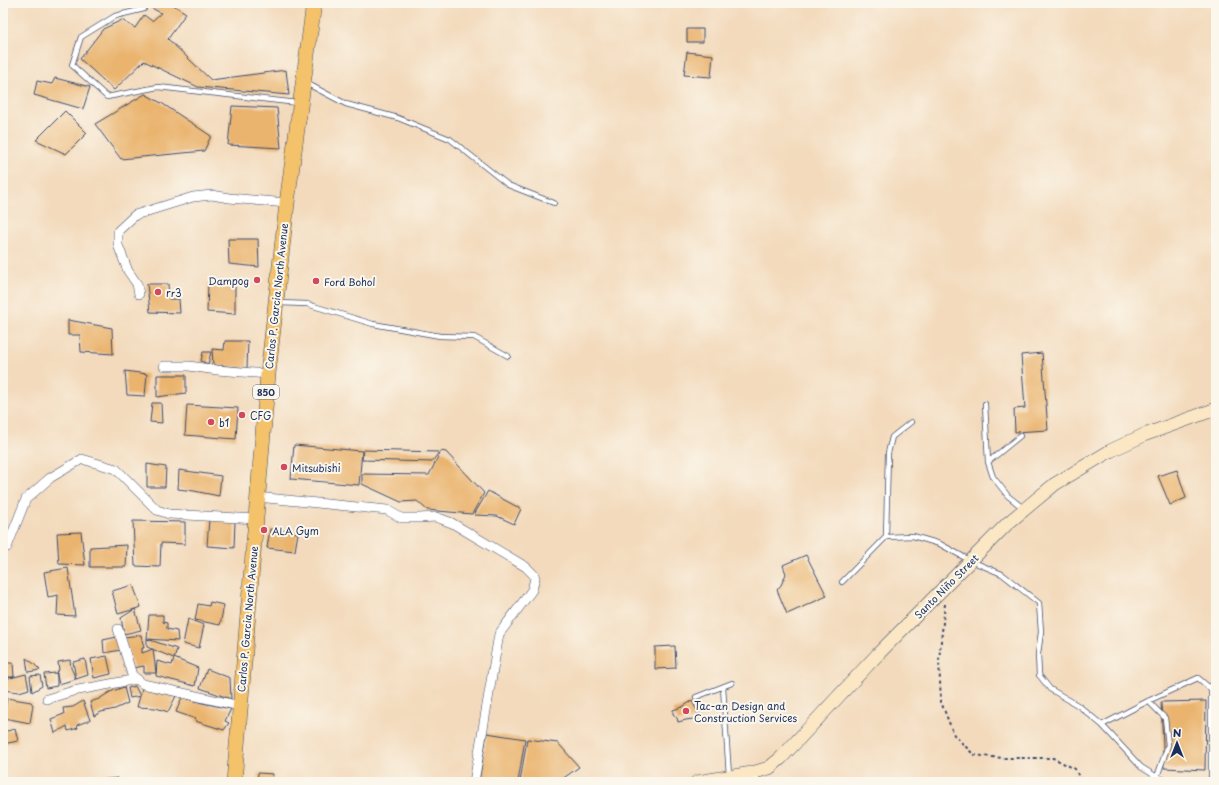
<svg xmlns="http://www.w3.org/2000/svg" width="1219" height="785" font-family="'Playpen Sans',sans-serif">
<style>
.building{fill:#eab46e}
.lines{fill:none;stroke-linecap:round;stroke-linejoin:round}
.lane-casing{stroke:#3b496c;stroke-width:6}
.street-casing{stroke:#3b496c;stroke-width:10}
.secondary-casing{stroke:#3b496c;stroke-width:14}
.primary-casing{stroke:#3b496c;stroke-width:16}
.path{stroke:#3b496c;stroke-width:2;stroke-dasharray:3 3;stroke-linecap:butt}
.lane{stroke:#fff;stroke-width:4.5}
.street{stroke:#fff;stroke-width:9}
.secondary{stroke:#fbe7c3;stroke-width:13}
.primary{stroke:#f4c26a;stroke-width:15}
.poi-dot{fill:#d1495b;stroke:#fbf7ec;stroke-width:1.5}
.labels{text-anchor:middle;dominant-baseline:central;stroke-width:4;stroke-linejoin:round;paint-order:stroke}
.shield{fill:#fbf7ec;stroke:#5e6b89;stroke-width:1}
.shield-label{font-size:9px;font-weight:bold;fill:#1b2f5e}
.poi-label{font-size:10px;fill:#1b2f5e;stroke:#fbf7ec;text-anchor:start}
.street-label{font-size:10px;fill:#1b2f5e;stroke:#fbf7ec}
</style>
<rect width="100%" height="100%" fill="#fbf7ec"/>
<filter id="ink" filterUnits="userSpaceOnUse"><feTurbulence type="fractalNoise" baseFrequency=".025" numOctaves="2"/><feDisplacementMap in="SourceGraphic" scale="8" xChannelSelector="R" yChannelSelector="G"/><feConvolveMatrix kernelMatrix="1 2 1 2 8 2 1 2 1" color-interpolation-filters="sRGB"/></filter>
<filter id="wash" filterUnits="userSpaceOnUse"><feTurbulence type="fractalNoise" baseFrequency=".012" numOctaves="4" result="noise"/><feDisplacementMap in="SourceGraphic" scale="16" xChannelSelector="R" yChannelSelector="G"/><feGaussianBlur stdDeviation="0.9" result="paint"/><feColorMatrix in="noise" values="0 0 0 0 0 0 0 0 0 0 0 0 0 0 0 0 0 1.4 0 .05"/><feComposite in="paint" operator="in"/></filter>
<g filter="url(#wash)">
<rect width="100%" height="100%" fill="#f3dabc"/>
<g id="blocks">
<!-- building -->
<path class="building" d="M142 3H170L186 13 168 39 211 80 286 70 289 95 198 87 144 61 114 90 80 59 103 29 122 20 135 28 144 15 152 21 161 13Z
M687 29H703V42H687Z
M687 52 713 55 711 77 684 75Z
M55 78 90 87 83 109 34 95 37 81 52 84Z
M145 94 163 104 211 136 204 151 121 159 95 124Z
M232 106 277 108 281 148 228 145Z
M65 111 87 133 66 154 36 140Z
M228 239H258L259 267 229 264Z
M208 283H235V314L207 312Z
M147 284H168L169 299H179L180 313 150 312Z
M68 320 112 328 113 354 81 352 80 335H68Z
M225 341H248L247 368 213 365 212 349 224 350Z
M203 352H211L208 364 201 361Z
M1042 353 1048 430 1015 432 1014 409 1025 408 1021 355Z
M125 371 147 374 145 396 127 395Z
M157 375H186V393L157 397Z
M152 403H161L162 423 150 422Z
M187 405 238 408 236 439 185 435Z
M294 445 362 451 359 485 291 479Z
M363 450 439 452 432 462 362 460Z
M441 451 446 452 484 493 472 514 427 510 417 501 401 502 362 484V474L429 475Z
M147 464 166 467 165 487H147Z
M179 470 221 476 219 496 194 491 178 489Z
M1177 470 1186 498 1170 505 1158 476Z
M488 491 521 509 514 524 497 516 474 515Z
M209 519 235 521 234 548 207 546Z
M133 521 185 522V544L161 543 160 567 135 566Z
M270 529 298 533 295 551 267 548Z
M81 532 85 565 59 564 57 533Z
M127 545 126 567H90V547Z
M806 555 827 596 787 614 777 590 781 585 786 574 783 565Z
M68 568 75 616 57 615 58 595 48 597 44 572Z
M133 585 141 607 135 609 141 630 124 634 121 618 135 609 118 614 112 591Z
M210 602 224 605 220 625 195 620 198 604 209 606Z
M149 615H163V622L167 623V629L177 631 178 641 147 639 177 649 174 658 198 668 195 686 156 676 157 661 172 665 174 658 147 647V639Z
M188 619 204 625 199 648 183 644Z
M141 635 144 648H142V653L153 649 156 673H144V666L133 668 124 637Z
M117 637 121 650 104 653 103 640Z
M675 646 676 668 655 669V647Z
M107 656 111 674 94 678 91 659Z
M26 658 33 663 40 670 28 672Z
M85 659 88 675 76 679 59 684 56 672 59 670 58 662 70 660 71 668 76 679 73 662Z
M3 663H13L14 677 26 674 29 689 19 692 3 690V679L14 677H3Z
M207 669 230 678 231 699 200 688Z
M57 673V686L46 688 44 674Z
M40 675 42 686 32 692 30 676Z
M135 686 140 696 142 688 176 696 168 712 156 708 137 707 140 696 130 698 128 688Z
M124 687 128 703 115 709 101 712 94 716 90 702 99 699 110 692Z
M182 697 202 703 231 709 225 721 229 723 224 730 195 721 196 719 176 712Z
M7 698 31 702 33 705 30 723 4 718Z
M1214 699H1216V726H1213Z
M83 701 90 720 77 725 78 728 68 731 67 726 55 733 51 719 64 714 63 708 73 707Z
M692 701 699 715 696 716 698 720 696 721 693 719 686 720 678 722 677 718 673 714V710L682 707Z
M1206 701 1205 770 1164 768 1161 702Z
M15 729 18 741 3 744V732Z
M487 733 525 739 518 782H479Z
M1213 737H1216V768H1214Z
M527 739 558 743 579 767 558 782H520Z
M258 773 273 774 272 782H257Z
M118 778V782H88V781Z"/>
</g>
</g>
<g filter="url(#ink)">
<use href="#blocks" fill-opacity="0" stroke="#3b496c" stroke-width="1"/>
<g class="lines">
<!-- lane casing -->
<g class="lane-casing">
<path id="lane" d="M144 9 115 16 81 37 72 65 107 97 158 87 298 103
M306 83 346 104 398 118 450 139 508 185 554 203
M278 303 307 304 373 324 440 336 474 337 508 356
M985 404 988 462
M1020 436 988 462 993 477 1008 496 1023 508
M886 537 888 453 892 437 911 422
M842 582 886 537 913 536 940 544 971 561 1002 574 1039 603 1041 632 1038 654 1039 675 1050 689 1079 706 1102 725 1148 701 1198 678 1211 689V779L1207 782
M723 687 729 775
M696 697 732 683
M1148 701 1165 718 1168 745 1157 777
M1102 725 1141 767 1157 777 1170 782"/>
</g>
<!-- street casing -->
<g class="street-casing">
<path id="street" d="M139 294 137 284 128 271 118 245V231L135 215 193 197 212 195 229 198 287 203
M164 366H189L217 370 268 374
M257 497 387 510 401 518H419L436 517 452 523 526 567 534 575 535 578 532 590 499 634 474 782
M3 549 7 547 26 499 50 478 82 459 116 469 157 510 169 514 256 519
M118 629 132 675 143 684 240 706
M47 699 73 691 137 679
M752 773 756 782"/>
</g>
<!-- secondary casing -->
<g class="secondary-casing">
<path id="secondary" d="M697 782 752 773 769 768 781 758 878 654 1008 523 1055 484 1110 451 1144 435 1216 409"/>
</g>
<!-- primary casing -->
<g class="primary-casing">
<path id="primary" d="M234 782 268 374 287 203 314 3"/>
</g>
<!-- path -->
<path class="path" d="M945 604 939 660 941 702 954 735 974 755 1002 758H1053L1075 769 1082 782"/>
<!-- lane -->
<use href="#lane" class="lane"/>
<!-- street -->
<use href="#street" class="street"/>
<!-- secondary -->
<use href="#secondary" class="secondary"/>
<!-- primary -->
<use href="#primary" class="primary"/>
</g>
</g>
<!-- markers -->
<g class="poi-dot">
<circle cx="257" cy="280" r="4"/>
<circle cx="316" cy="281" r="4"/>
<circle cx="158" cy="292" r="4"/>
<circle cx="242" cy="415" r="4"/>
<circle cx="211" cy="422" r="4"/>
<circle cx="284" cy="467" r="4"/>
<circle cx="264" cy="530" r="4"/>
<circle cx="686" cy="711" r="4"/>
</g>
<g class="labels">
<!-- shield labels -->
<rect class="shield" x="253" y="385" width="26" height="14" rx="3"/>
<g class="shield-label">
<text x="266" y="392">850</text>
</g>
<!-- poi labels -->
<g class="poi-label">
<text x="249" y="280" text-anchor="end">Dampog</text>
<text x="324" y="281">Ford Bohol</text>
<text x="166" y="292">rr3</text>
<text x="250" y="415">CFG</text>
<text x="219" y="422">b1</text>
<text x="292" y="467">Mitsubishi</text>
<text x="272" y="530">ALA Gym</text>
<text x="694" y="705">Tac-an Design and<tspan x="694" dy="12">Construction Services</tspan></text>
</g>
<!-- street labels -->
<g class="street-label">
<text transform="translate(276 296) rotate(-84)">Carlos P. Garcia North Avenue</text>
<text transform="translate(946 586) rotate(-45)">Santo Niño Street</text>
<text transform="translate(247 619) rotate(-85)">Carlos P. Garcia North Avenue</text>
</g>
</g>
<!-- margin -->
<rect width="1219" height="785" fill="none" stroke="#fbf7ec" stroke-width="16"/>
<!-- north arrow -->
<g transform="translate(1177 743)" stroke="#fbf7ec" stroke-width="3" paint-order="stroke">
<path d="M0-3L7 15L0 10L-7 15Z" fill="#1b2f5e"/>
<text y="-6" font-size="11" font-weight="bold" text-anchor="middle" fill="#1b2f5e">N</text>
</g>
</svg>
